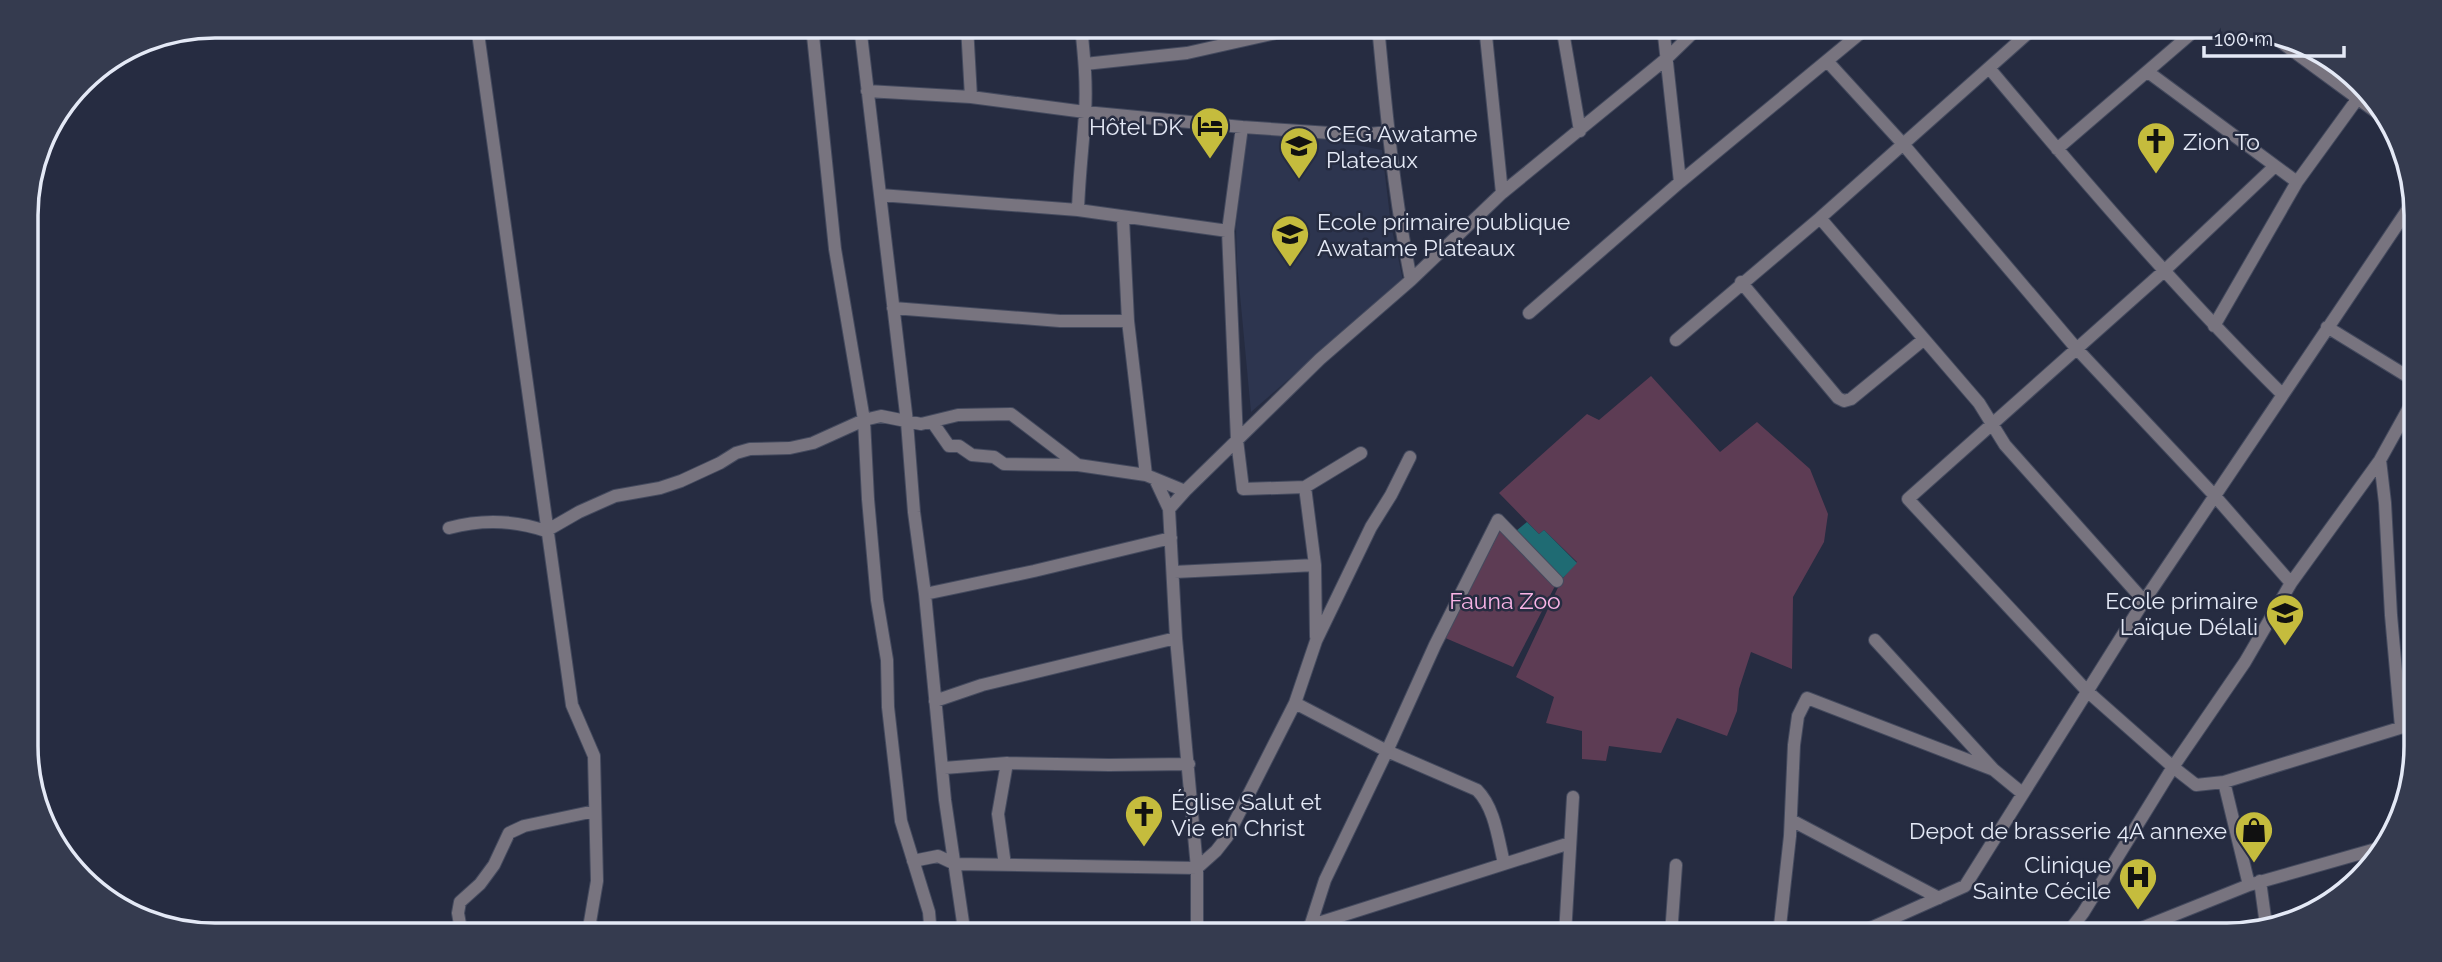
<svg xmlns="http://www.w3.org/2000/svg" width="2442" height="962" font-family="Raleway,sans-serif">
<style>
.built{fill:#2d354f}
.green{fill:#5d3c54}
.water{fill:#1f6b73}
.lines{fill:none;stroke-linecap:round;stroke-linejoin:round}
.minor-casing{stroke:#444a5e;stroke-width:14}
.minor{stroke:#78747f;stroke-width:12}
.labels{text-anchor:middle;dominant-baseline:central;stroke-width:5;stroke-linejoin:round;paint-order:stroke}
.poi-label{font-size:23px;fill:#e4e9f6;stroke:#262c41;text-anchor:end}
.park-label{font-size:23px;fill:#f9b4e6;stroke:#262c41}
.rim{fill:none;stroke:#e4e9f6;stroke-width:3.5}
</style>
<rect width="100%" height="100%" fill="#262c41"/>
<!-- built -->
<path class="built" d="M1250 134 1311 136 1382 150 1391 225 1403 280 1251 412 1237 263 1236 227 1245 138Z"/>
<!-- green -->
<path class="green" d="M1651 376 1720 452 1757 422 1810 469 1828 514 1824 542 1793 597 1792 669 1751 652 1739 689 1737 711 1727 736 1677 718 1661 753 1609 746 1606 761 1582 759V731L1546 723 1554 697 1516 677 1562 579 1577 562 1544 530 1539 534 1499 493 1587 414 1599 420Z
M1501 529 1555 586 1513 667 1443 637Z"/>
<!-- water -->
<path class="water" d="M1527 522 1539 534 1544 530 1577 563 1562 579 1516 531Z"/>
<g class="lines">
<!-- minor casing -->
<g class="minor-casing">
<path id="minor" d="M477 26 572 705 594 756 597 881 590 922 598 936
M812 26 835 249 864 420 868 499 877 600 887 660 888 707 901 821 929 912 931 936
M860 26 907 422 914 512 925 594 945 800 965 936
M967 26 971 97
M1378 26C1386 111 1394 196 1411 280
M1485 26 1502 193
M1562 26 1580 131
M1663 26 1680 182
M2270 34 2383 117
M1828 62 1903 144 2076 348 2214 495 2291 583
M1085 64 1187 53 1307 26
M1989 68C2083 180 2178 291 2282 394
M2148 72 2297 182
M867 91 971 97 1085 112 1242 127 1360 135 1388 132
M1242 127 1228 231 1237 440 1243 489 1305 487 1361 453
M2057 149 2200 26
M2275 166 2164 271 1908 499 2087 691 2173 767 2196 785 2224 782 2416 723
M880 195 1078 210 1228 231
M1078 210C1079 177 1083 145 1085 113 1087 84 1084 55 1081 26
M1123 218 1128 321 1146 475
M1820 218 1979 403 2005 445 2144 601
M1741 282 1838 398 1844 401 1851 399 1923 340
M893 308 1060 321H1128
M1529 313 1680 182 1869 26
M2214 326 2297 182 2358 98
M2327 327 2415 381
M1676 340 1820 218 2036 26
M933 423 949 446H959L972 455 994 457 1004 464 1078 465 1146 475 1185 491
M2380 460 2385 503 2391 615 2401 727
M1155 479 1169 509 1176 638 1197 868V936
M1305 487 1315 565 1316 637
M1169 509 1185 491 1320 359 1411 280 1502 193 1666 59 1700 26
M449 528C482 519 514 520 546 531L579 512 615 496 660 488 681 481 720 463 736 453 750 449 790 448 813 443 864 420 881 416 921 424 958 415 1011 414 1078 465
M1174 572 1315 565
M925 594 1034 571 1171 538
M1875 640 1994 770 2022 793
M935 701 982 685 1176 638
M1295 703 1387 751 1477 790C1495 808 1498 839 1504 863
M944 768 1007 763 1109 765 1189 764
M2224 782 2249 885
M1791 820 1939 898
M913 861 938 856 955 864 1197 868 1216 851 1227 837 1295 703 1316 641 1371 527 1391 495 1410 457
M1005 865 998 814 1007 763
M2260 881 2266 925
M1309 926 1570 843
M1565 935 1573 797
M1671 935 1676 865
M1779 935 1790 836 1794 745 1798 716 1807 698 1994 770
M1855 935 1965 886 2144 601 2414 200
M2066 935 2083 913 2173 767 2245 662 2291 583 2380 460 2415 397
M2124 935 2249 885 2376 849
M462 936 458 913 460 902 480 884 494 865 509 833 524 826 595 811
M1307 936 1325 880 1387 751 1435 645 1498 520 1557 581"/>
</g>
<!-- minor -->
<use href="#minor" class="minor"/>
</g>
<!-- icons -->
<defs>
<g id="hotel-pin" transform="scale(2.0125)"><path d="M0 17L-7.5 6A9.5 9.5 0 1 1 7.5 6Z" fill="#c5bc3d" stroke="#262c41"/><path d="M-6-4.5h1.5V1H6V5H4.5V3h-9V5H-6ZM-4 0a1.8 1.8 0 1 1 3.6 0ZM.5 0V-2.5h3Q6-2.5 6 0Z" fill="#111"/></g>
<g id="church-pin" transform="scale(2.0125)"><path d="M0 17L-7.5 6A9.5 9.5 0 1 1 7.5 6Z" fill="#c5bc3d" stroke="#262c41"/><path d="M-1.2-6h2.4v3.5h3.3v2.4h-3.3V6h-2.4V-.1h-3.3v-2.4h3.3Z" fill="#111"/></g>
<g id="school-pin" transform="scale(2.0125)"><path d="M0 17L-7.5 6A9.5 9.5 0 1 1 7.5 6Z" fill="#c5bc3d" stroke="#262c41"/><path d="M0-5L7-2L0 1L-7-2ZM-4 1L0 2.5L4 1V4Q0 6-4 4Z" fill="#111"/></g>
<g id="shop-pin" transform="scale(2.0125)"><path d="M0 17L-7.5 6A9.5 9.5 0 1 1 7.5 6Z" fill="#c5bc3d" stroke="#262c41"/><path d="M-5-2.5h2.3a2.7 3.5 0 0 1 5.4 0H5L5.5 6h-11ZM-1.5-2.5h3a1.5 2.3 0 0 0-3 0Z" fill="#111"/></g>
<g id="hospital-pin" transform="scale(2.0125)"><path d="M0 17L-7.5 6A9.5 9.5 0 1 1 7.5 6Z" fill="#c5bc3d" stroke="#262c41"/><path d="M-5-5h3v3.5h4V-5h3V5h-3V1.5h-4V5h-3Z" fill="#111"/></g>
</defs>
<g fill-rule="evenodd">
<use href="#hotel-pin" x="1210" y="126"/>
<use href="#church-pin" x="2156" y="141"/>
<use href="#school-pin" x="1299" y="146"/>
<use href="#school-pin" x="1290" y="234"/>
<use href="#school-pin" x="2285" y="613"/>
<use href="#church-pin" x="1144" y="814"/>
<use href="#shop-pin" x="2254" y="830"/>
<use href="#hospital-pin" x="2138" y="877"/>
</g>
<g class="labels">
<!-- poi labels -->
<g class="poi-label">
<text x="1183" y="126">Hôtel DK</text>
<text x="1326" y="133" text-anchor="start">CEG Awatame<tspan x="1326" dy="26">Plateaux</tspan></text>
<text x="2183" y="141" text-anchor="start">Zion To</text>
<text x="1317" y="221" text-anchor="start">Ecole primaire publique<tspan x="1317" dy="26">Awatame Plateaux</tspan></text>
<text x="2258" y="600">Ecole primaire<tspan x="2258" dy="26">Laïque Délali</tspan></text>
<text x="1171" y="801" text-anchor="start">Église Salut et<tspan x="1171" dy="26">Vie en Christ</tspan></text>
<text x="2227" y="830">Depot de brasserie 4A annexe</text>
<text x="2111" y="864">Clinique<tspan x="2111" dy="26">Sainte Cécile</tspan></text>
</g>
<!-- park labels -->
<g class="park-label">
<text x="1505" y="600">Fauna Zoo</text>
</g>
</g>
<!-- crop -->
<path d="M0 0H2442V962H0ZM215 38H2227A177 177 0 0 1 2404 215V746A177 177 0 0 1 2227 923H215A177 177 0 0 1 38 746V215A177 177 0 0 1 215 38Z" fill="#353b4f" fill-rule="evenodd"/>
<path class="rim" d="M215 38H2227A177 177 0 0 1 2404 215V746A177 177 0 0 1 2227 923H215A177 177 0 0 1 38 746V215A177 177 0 0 1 215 38Z"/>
<!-- scale -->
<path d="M2204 46v10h140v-10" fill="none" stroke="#e4e9f6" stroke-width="3.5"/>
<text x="2214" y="46" font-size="21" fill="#e4e9f6" stroke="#262c41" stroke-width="5" paint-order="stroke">100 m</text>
</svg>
